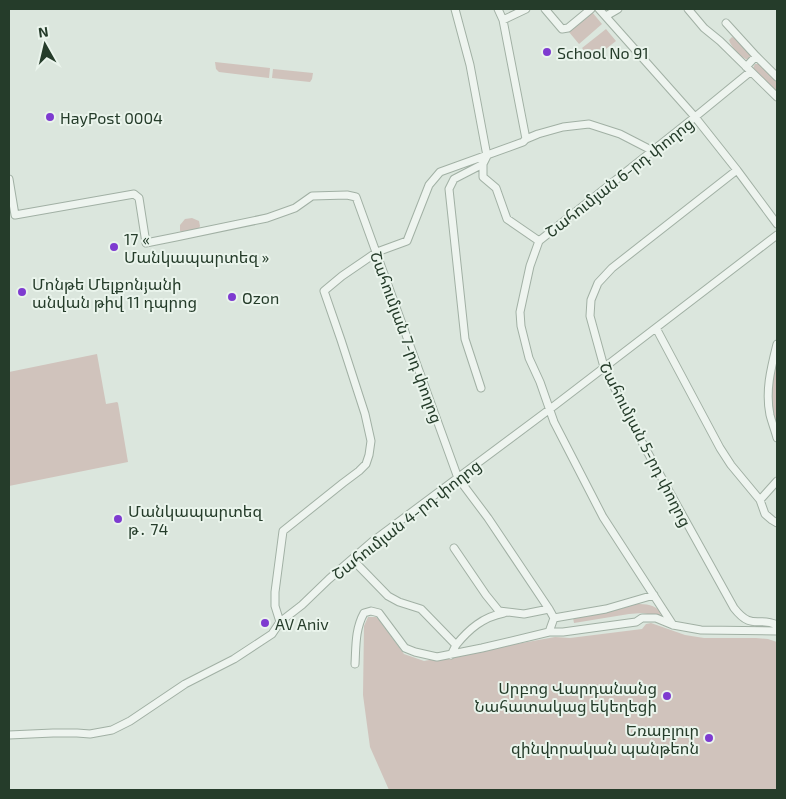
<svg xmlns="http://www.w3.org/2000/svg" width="786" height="799" font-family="'Exo 2','Noto Sans Armenian',sans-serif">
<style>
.green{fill:#d0c3bc}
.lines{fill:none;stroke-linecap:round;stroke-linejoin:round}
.street-casing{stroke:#a1b0a4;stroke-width:9}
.street{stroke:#eef4ef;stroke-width:7}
.poi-dot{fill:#7e3bd0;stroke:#eaf4ec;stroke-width:2}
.labels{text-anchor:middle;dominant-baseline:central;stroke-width:4;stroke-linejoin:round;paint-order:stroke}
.poi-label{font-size:16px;fill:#253c2a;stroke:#eaf4ec;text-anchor:start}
.street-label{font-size:16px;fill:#253c2a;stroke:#eaf4ec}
</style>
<rect width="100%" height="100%" fill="#dbe6dd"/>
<!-- green -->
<path class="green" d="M592 12 602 24 579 44 569 32Z
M606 29 616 41 592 60 582 48Z
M732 37C739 40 748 50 751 57L748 60C741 58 731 47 729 40Z
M215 62 270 68 269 78 219 72 216 69Z
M755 64H759L777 82V92L754 70 753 68Z
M273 69 313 73 312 79 310 82 272 78Z
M192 218 199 221 200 226 198 231 184 234 180 231V225L185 219Z
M97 354 106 404 117 402 118 403 128 462 9 486V372Z
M777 357V428L771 410 770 390Z
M635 604C648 604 653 604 662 613L659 616 642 613 629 614 574 623 573 618 589 616Z
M368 617H376L379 620 404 654 424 661 555 637 570 638 642 629 646 624 651 623 685 635 704 638H756L768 639 777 642V790H389L370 747 363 695 364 626Z"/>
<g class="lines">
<!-- street casing -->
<g class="street-casing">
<path id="street" d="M455 9 470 65 487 156 483 164V177L496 188 507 219 539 241
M498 9 503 20 526 139
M545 9 562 29 568 28 591 9
M599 9 695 117 737 170 777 224
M688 9 704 28 720 41 777 97
M606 16 618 9
M503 20 526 9
M726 23 756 56 777 77
M746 67 756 56
M737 170 612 268 598 283 591 300 590 316 604 367 643 444 734 608C752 631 758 616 777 625
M9 179 15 215 134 194 139 198 146 243 176 237 267 218 295 208 312 196 347 195 356 197 458 478 488 518 549 609 554 618 549 632
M656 328 720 448 731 465 760 500 765 514 772 520 777 523
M777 344C771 368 765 391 770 415 772 423 775 430 777 438
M481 388 465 339 449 189 454 179 483 164
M760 500 777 481
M454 548 486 595 499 611 524 614 549 609
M352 559 388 596 399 602 421 609 456 645 451 655
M554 618 606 609 654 595
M280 622 275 606V592L283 531 343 483 359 471 366 464 369 455 371 441 365 414 341 340 324 291 342 276 377 252 407 241 429 185 440 172 523 142 526 139 538 134 563 127 589 124 620 134 653 151
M673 625 603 517 554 422 540 382 529 358 521 326 520 312 530 266 539 241 695 117 750 72
M456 645C469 629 483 617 504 613
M355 664C356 647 355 629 364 613L371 611 379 613 405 648 415 652 437 657 482 648 549 632H563L636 622 642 618H656L673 625 701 630 777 631
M9 735 53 733H77L90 734 112 730 130 721 185 684 234 659 272 634 280 622 302 605 329 579 373 541 550 409 777 235"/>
</g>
<!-- street -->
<use href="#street" class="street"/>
</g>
<!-- markers -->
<g class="poi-dot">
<circle cx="547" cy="52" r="5"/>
<circle cx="50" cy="117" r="5"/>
<circle cx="114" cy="247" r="5"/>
<circle cx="22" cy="292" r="5"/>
<circle cx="232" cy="297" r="5"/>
<circle cx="118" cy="519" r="5"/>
<circle cx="265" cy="623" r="5"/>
<circle cx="667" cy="696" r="5"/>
<circle cx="709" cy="738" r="5"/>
</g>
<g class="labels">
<!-- poi labels -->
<g class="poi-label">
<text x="557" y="52">School No 91</text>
<text x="60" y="117">HayPost 0004</text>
<text x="124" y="238">17 «<tspan x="124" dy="18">Մանկապարտեզ »</tspan></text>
<text x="32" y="283">Մոնթե Մելքոնյանի<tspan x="32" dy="18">անվան թիվ 11 դպրոց</tspan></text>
<text x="242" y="297">Ozon</text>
<text x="128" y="510">Մանկապարտեզ<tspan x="128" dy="18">թ․ 74</tspan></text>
<text x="275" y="623">AV Aniv</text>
<text x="657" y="687" text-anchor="end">Սրբոց Վարդանանց<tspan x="657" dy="18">Նահատակաց եկեղեցի</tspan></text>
<text x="699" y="729" text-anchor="end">Եռաբլուր<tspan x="699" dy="18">զինվորական պանթեոն</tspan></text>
</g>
<!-- street labels -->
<g class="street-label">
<text transform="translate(619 177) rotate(-38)">Շահումյան 6-րդ փողոց</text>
<text transform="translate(407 337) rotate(70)">Շահումյան 7-րդ փողոց</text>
<text transform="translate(646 444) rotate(63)">Շահումյան 5-րդ փողոց</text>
<text transform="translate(406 519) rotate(-38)">Շահումյան 4-րդ փողոց</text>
</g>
</g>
<!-- border -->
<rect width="786" height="799" fill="none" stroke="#253c2a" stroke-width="20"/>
<!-- north arrow -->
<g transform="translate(45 45) rotate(352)" stroke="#eaf4ec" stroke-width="4" paint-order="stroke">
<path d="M0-4L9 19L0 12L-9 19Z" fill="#253c2a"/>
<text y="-8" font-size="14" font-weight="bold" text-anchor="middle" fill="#253c2a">N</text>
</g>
</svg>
